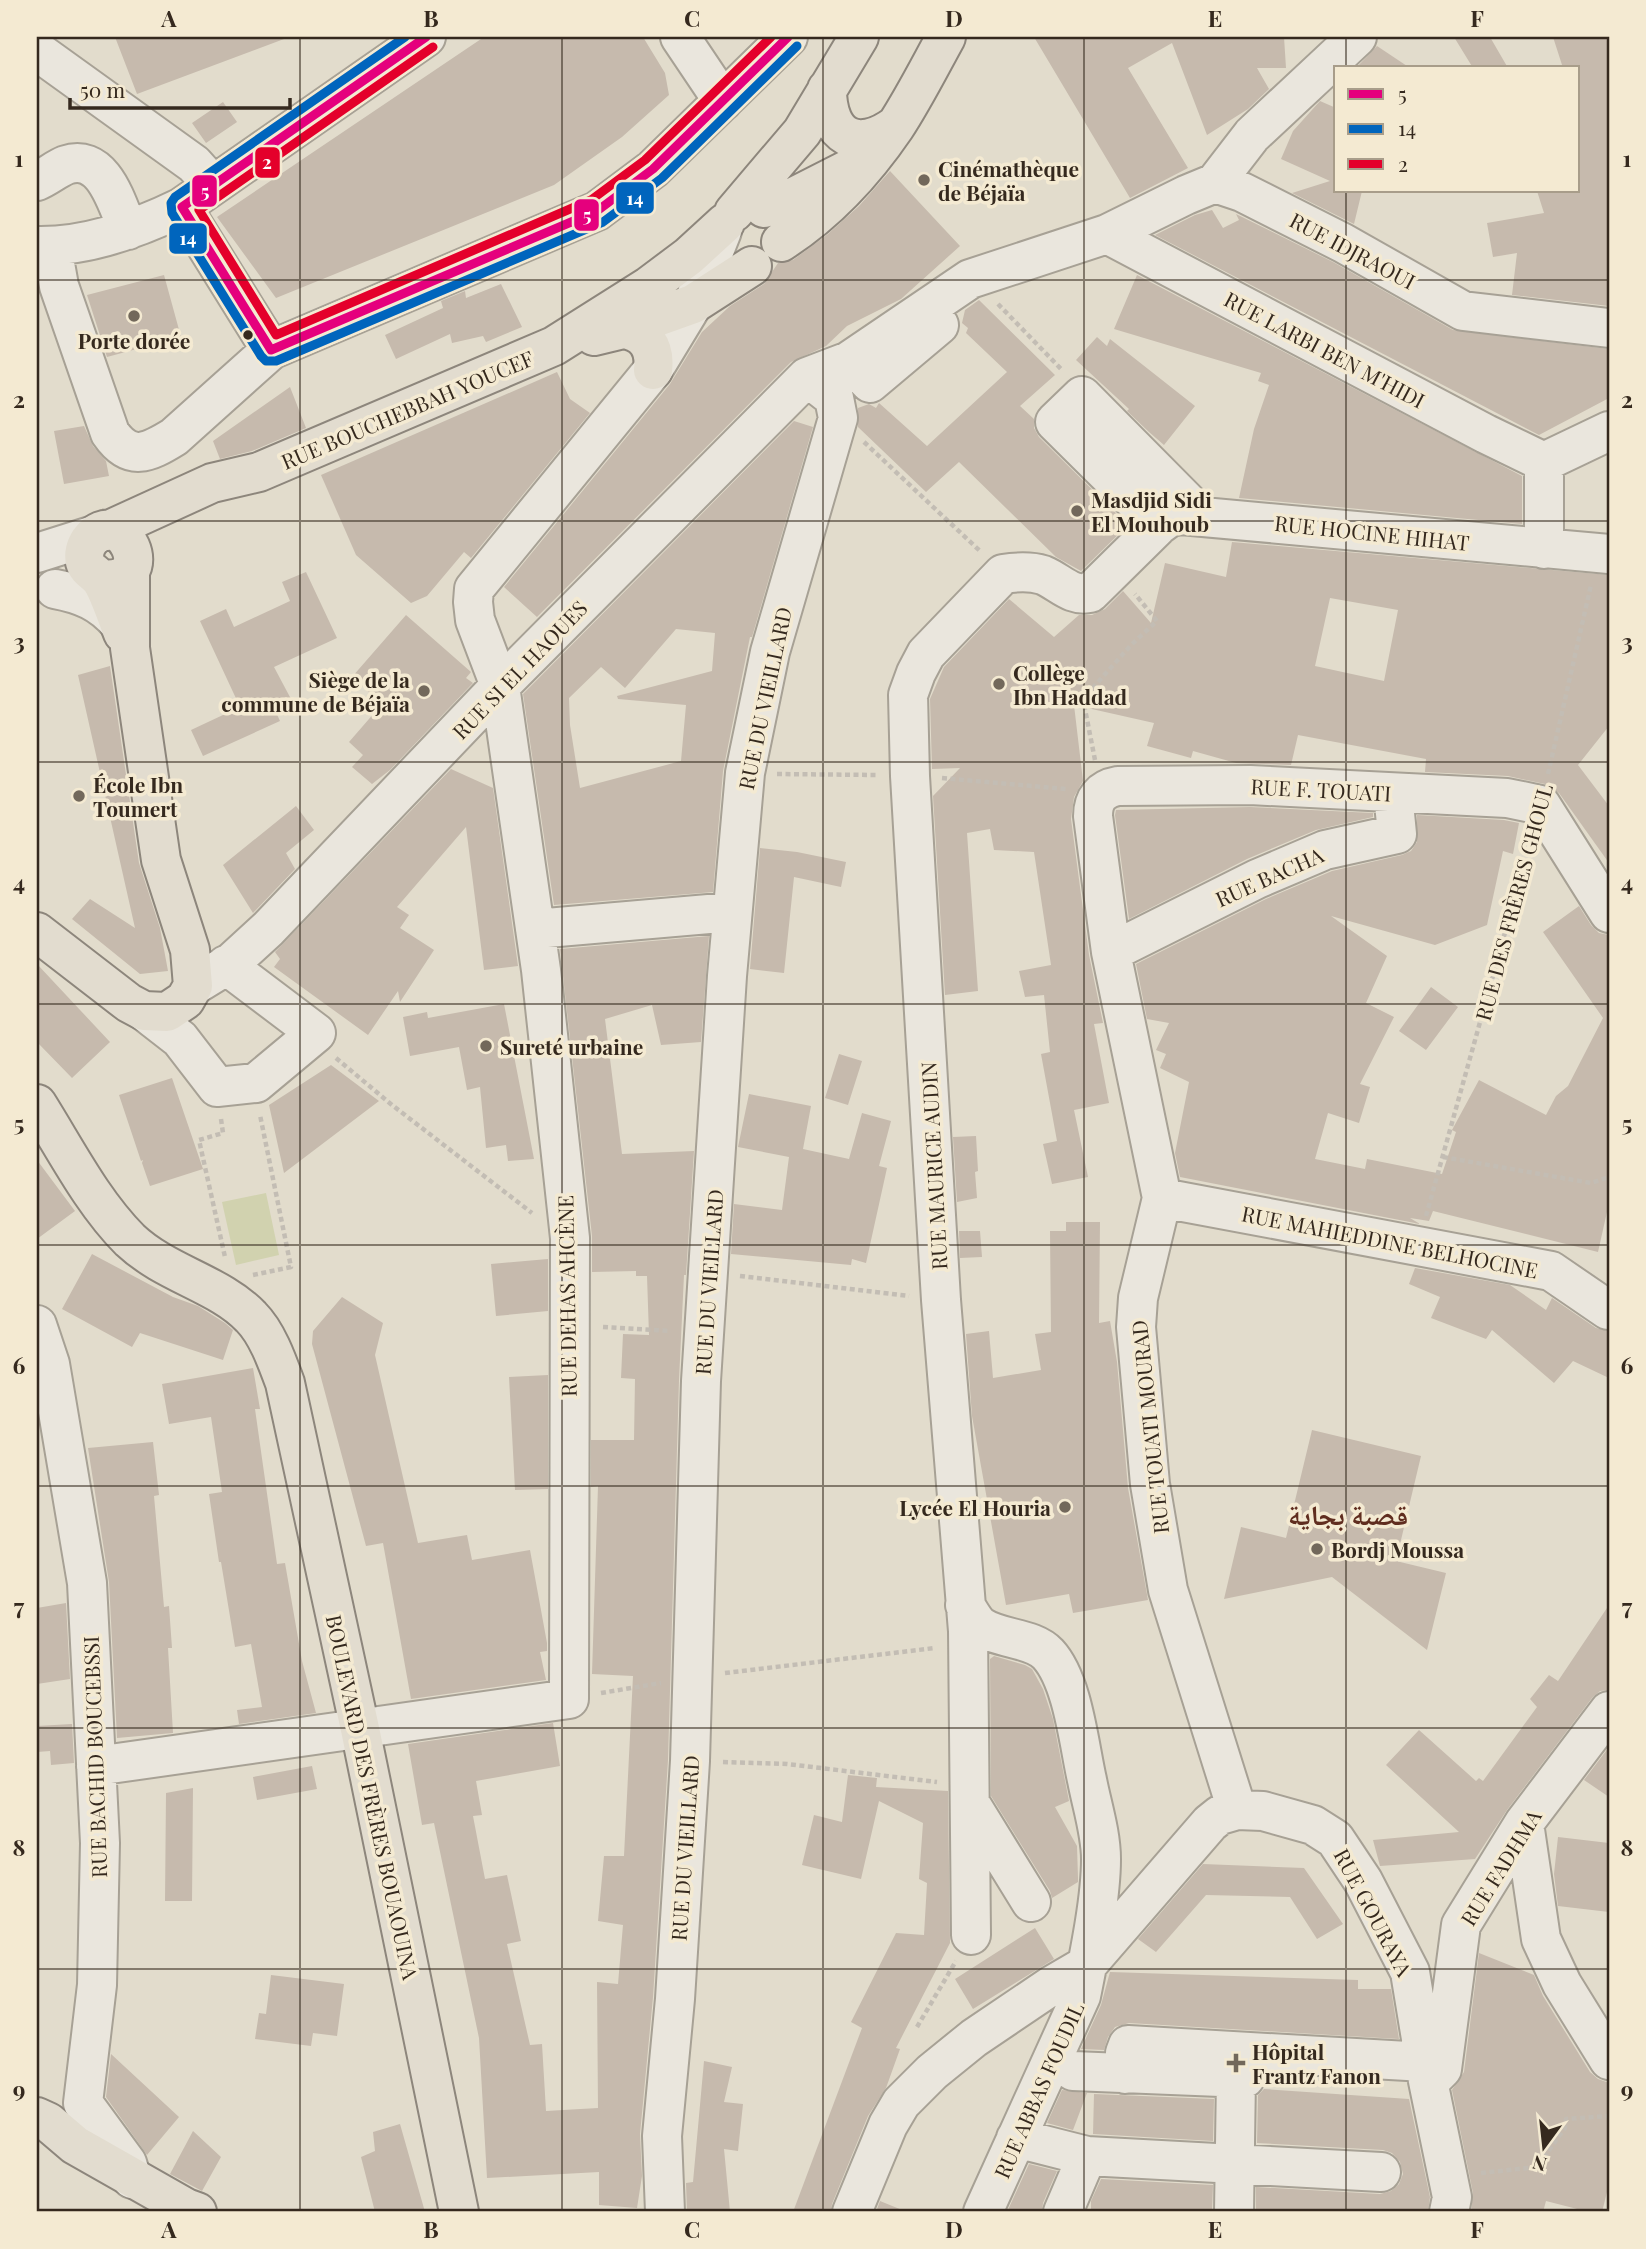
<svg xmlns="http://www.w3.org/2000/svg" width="1646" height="2249" font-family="'Playfair Display','Noto Naskh Arabic',serif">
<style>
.green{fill:#d1d2af}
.building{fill:#c6baad;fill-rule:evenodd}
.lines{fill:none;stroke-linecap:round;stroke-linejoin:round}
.minor-casing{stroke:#a7a195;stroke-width:42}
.major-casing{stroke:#8d867c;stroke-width:42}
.path{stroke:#c3bdb4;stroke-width:4.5;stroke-dasharray:5 3.5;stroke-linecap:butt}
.minor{stroke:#eae6dd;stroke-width:38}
.major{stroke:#e2dccf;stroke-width:38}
.bus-1-casing{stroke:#f4ead2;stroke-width:14}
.bus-2-casing{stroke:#f4ead2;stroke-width:14}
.bus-3-casing{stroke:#f4ead2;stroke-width:14}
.bus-1{stroke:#e5007d;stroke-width:9}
.bus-2{stroke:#0065bd;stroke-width:9}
.bus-3{stroke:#e4002b;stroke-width:9}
.grid{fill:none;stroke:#35291e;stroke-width:2;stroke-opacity:0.55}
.poi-dot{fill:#72685b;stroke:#f4ead2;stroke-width:2.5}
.bus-dot{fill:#35291e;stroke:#f4ead2;stroke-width:2.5}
.labels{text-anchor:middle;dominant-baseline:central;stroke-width:7;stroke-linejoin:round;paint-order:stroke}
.poi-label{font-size:21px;font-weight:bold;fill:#35291e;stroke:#f4ead2;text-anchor:start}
.street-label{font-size:21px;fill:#35291e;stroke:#f4ead2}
.district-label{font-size:28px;font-weight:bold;fill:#602d1f;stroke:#f4ead2}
.line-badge{stroke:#f4ead2;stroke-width:2.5}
.badge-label{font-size:19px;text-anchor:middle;font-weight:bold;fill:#fff}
.neatline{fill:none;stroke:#35291e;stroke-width:2.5}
.grid-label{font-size:23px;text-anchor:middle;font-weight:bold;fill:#35291e}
</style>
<rect width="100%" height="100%" fill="#e2dccc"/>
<!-- green -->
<path class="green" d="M266 1193 279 1255 236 1265 222 1202Z"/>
<!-- building -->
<path class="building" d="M115 37H284V39L137 94Z
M484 37H643L665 73 669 95 622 137 554 185 276 298 217 217Z
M1034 37H1284L1286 68H1257L1269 89 1248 109 1207 135 1172 43 1128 68 1188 168 1130 198Z
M1454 37H1490L1508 68H1473Z
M1553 37H1606L1609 49V306L1512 295 1517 253 1493 257 1487 223 1544 213 1537 191H1578V68H1563Z
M1377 46 1410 68H1356Z
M1320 101 1336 108V191H1362L1354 224 1292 193 1330 181 1281 159 1293 131Z
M223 102 237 122 206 143 192 123Z
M890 171 960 246 901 299 847 326 826 346 791 362 537 617 504 587 670 384 702 332 730 306 764 284 778 263 793 260 828 234 859 206Z
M1212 210 1223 228 1239 220 1236 214 1333 262 1453 330 1609 349V398L1539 435 1155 235 1195 215Z
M164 275 181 337 107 357 87 295Z
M1137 275 1522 476V524L1239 498 1254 429 1269 385 1258 381 1261 373 1114 329Z
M501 284 522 327 486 342 483 336 452 343 450 334 396 359 385 335 443 308 441 301 465 291 466 298Z
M979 300 1055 375 1020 406 1034 419V428L1039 437 1128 525 1081 571 1056 557 959 462 926 492 858 427V408L869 404 876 408 879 403 927 446 1007 372 966 333 968 328 962 323 965 310Z
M1097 337 1107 346 1110 339 1195 406 1164 445 1149 432 1127 411 1129 409 1076 360Z
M557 372 570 399 590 413 471 558 464 552 427 596 411 603 356 555 321 475Z
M290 387 306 428 252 451 220 459 213 441Z
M794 421 813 427 752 637H750L723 771 713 892 554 905 523 694ZM676 629 715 633 712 671 617 696 618 699 686 705 681 761 580 788 570 725 569 698 601 667 625 688Z
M84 426 93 446 106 461 109 476 64 484 54 431Z
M1232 542 1609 575V726L1578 765 1609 806V863L1559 793 1545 784 1508 776 1425 772 1426 759 1298 735 1291 765 1236 763 1193 751 1191 758 1147 746 1154 723 1074 705 1083 781 1074 797 1071 819 1089 955 1103 1023 1094 1024 1109 1103 1074 1110 1088 1177 1052 1184 1043 1144 1057 1141 1041 1054 1050 1052 1044 995 1025 997 1019 971 1051 965 1034 852 994 850 990 829 967 833 978 991 945 995 933 796 960 768 932 769 930 699 944 667 1009 599 1054 637 1079 615H1092L1105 609 1123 591 1151 623 1165 563 1226 577ZM1330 598 1398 610 1384 681 1315 666Z
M306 572 337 638 274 667 291 699 274 708 280 721 203 756 191 730 240 707 200 621 226 609 234 627 290 601 282 582Z
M406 615 471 672 466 678 473 683 390 770 372 784 352 767 363 755 349 742 382 704 352 677Z
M110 666 139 863 160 928 168 971 140 974 72 919 90 899 135 928 78 675Z
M451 769 493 788 518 966 484 970 466 827 397 907 409 915 400 928 434 950 400 1002 398 991 368 1035 274 967 280 959 275 952Z
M296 806 314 830 286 853 295 869 253 913 223 865Z
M1250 807 1373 813V817L1316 830 1247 859 1129 919 1115 815 1116 810Z
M1417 815 1504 820 1519 823 1513 854 1503 851 1487 925 1435 945 1331 916 1387 956 1366 1003 1394 1017 1360 1084 1370 1087 1359 1123 1328 1113 1315 1159 1365 1169 1367 1159 1442 1174 1456 1132 1452 1130 1479 1080 1546 1115 1556 1096 1568 1086 1603 1018 1543 932 1579 906 1591 925 1599 933 1609 935V1203L1598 1252 1433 1211 1429 1221 1410 1218 1420 1224 1180 1177 1175 1153 1189 1082 1160 1068 1166 1054 1156 1050 1169 1023 1147 1019 1136 964 1266 899 1332 871 1402 855 1411 851 1417 842Z
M760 848 797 852 846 862 841 887 794 877 784 973 750 969Z
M709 936 701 1042 661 1045 652 1005 605 1019 622 1154 694 1151 686 1275H684L679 1380 668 1760 653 1997 640 2134 642 2176 637 2208 599 2205V2172L487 2178 479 2038 434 1823 422 1825 408 1744 553 1723 560 1766 476 1781 482 1815 473 1816 485 1879 507 1875 521 1941 507 1944 530 2045 542 2044 546 2111 598 2108 597 1982 618 1984 623 1925 598 1921 604 1856H624L633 1676 592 1674 598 1486 591 1487V1440H634L635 1379 621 1378 623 1334 649 1335 647 1276H636V1271L592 1272V1236L560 949Z
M37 964 110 1042 72 1078 37 1042Z
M1431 987 1458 1007 1426 1050 1399 1031Z
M504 1004 534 1159 508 1161 506 1145 486 1148 480 1087 467 1090 459 1047 410 1056 403 1017 427 1012 428 1018Z
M839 1054 862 1061 848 1105 825 1098Z
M331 1065 379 1101 284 1173 269 1105Z
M172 1078 203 1169 150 1186 142 1163 143 1160 141 1161 119 1095Z
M749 1094 811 1106 803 1149 849 1159 862 1113 891 1121 879 1166 887 1168 866 1263 852 1259 851 1265 731 1254 734 1204 782 1210 789 1157 738 1147Z
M976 1136 978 1171 975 1172 977 1198 957 1202 953 1137Z
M37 1160 75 1211 37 1239Z
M1066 1222H1100L1099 1323 1110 1321 1117 1362 1128 1488 1148 1600 1073 1613 1069 1594 1006 1605 972 1416 966 1334 989 1331 993 1378 1041 1370 1035 1334 1051 1332 1050 1231H1066Z
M959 1231H980L982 1257 960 1258Z
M92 1254 173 1297 198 1306 225 1323 233 1330 223 1360 140 1333 132 1347 62 1309Z
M548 1259V1311L496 1316 491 1264Z
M1415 1268 1510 1285 1546 1310 1552 1298 1596 1328 1609 1331V1378L1573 1361 1554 1383 1492 1330 1486 1339 1431 1318 1440 1297 1409 1284Z
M342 1297 383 1323 375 1355 418 1543 467 1535 472 1560 530 1550 547 1643V1651L540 1652 546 1680 411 1699 383 1543 366 1546 312 1344 313 1331Z
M253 1368 260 1409H255L277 1564 285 1563 302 1661 316 1713 239 1724 237 1710 262 1707 251 1644 235 1647 221 1562H219L209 1494 222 1492 211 1417 169 1424 162 1384Z
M548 1375V1489L515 1490 509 1377Z
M1312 1430 1421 1456 1396 1561 1446 1573 1427 1650 1332 1577 1224 1599 1241 1527 1286 1538Z
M153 1442 159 1495 154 1496 164 1607 169 1606 172 1648H168L173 1733 117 1738 109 1582 88 1448Z
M66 1603 70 1679 37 1684V1608Z
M1609 1605V1690L1600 1691 1592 1698 1507 1810 1475 1859 1380 1866 1373 1840 1459 1832 1386 1765 1419 1730 1476 1781 1479 1778 1483 1781 1537 1707 1530 1699 1549 1675 1558 1681Z
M994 1656 1025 1665 1032 1669 1043 1689 1053 1719 1069 1801 1055 1807 1077 1846 1078 1878V1882L1052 1898 1050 1891 991 1796 990 1659Z
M72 1724 74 1763 51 1765 50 1751 37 1752V1726Z
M1609 1747V1797L1584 1780Z
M312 1766 317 1789 257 1800 253 1777Z
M848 1775 877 1778 876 1787 948 1791 950 1943 896 2048 900 2049 886 2088 868 2116 832 2204 831 2212H793L862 2028 851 2022 896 1933 924 1935 927 1883 919 1879 923 1823 879 1801 861 1879 802 1865 814 1815 842 1822Z
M193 1788 192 1901H165L166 1793Z
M1558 1837 1609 1843V1912L1558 1906 1554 1874Z
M1203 1864 1304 1868 1343 1924 1317 1939 1290 1897 1206 1895 1156 1952 1138 1939Z
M1035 1928 1054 1959 973 2009 955 1979Z
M1479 1953 1534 1975 1543 1996 1590 2072 1598 2079 1609 2083V2184L1602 2212H1589L1546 2201 1543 2212H1471L1473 2193 1452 2090 1464 2072Z
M1110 1972 1358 1980V1989H1391L1399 2039 1129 2023 1115 2027 1108 2037 1104 2050 1081 2049 1101 2005Z
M271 1975 344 1984 337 2036 313 2033 311 2046 255 2039 259 2013 266 2014Z
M111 2054 179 2117 147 2155 106 2097Z
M704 2061 732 2067 724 2102 743 2104 738 2151 724 2149 730 2212H687L686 2183 693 2182Z
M1264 2089 1409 2099 1430 2197 1428 2212H1256V2187L1380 2194 1391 2191 1399 2184 1403 2174 1400 2162 1392 2153 1383 2150 1257 2143 1258 2095Z
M1062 2090 1087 2093 1073 2130 1047 2123Z
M1094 2094 1214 2099 1213 2141 1093 2134Z
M400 2124 425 2212H375L361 2157 375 2151 373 2132Z
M193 2131 221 2157 202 2191 170 2174Z
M1029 2164 1057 2171 1043 2203 1042 2212H1007Z
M1101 2179 1213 2185 1212 2212H1091V2201Z
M880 2201 907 2212H876Z"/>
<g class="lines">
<!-- minor casing -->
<g class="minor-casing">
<path id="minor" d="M680 37 723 101
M37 51 194 164 213 185
M37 181C47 177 56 169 66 165 104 152 117 205 128 230
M1215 183 1252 135 1357 37
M182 207 271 350
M1107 234 1486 434 1544 462
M37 246C87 247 137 229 182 207L426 37
M52 247 59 286 110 433C130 462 148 453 174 437L271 350 597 211 653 169 788 37
M849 361 870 383 939 325 936 322
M1159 525 1055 422 1082 396 1200 515
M1544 549V462L1609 431
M37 553 97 534
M55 589C82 594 101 602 119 623
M535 929 732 912
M1111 952 1257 879 1325 850 1397 834 1393 793
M193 986 232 962 268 929 500 686 807 377 849 361 970 279 1107 234 1186 195 1215 183 1242 192 1343 243 1463 311 1609 328
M144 1011 180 1039 217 1087 256 1083 316 1033 226 965
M1162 1198 1551 1271 1608 1310
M37 1325 50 1364 87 1583 100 1843 97 1985 83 2103 127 2163 132 2179
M965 1605C969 1611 974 1621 980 1626 1000 1640 1032 1637 1048 1654 1073 1681 1079 1745 1087 1780 1092 1806 1101 1833 1101 1859 1101 1899 1089 1956 1081 1996L983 2212
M96 1766 569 1699 570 1238 541 970 500 686 475 620 473 602 474 589 653 370 693 304 722 231
M970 1803 1031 1902
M1237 1810 1168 1590 1150 1484 1136 1327 1138 1298 1162 1198 1111 952 1093 816C1093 799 1101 789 1118 786L1250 785 1507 798 1541 805 1609 913
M1524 1823 1541 1939 1562 1984 1609 2060
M971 1935 968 1631 941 1300 910 776 908 695 916 673 926 654 1003 574C1016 572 1030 571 1043 575 1060 582 1071 597 1090 593L1159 525 1170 517 1181 515 1609 554
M1073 2071 1245 2078
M1125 2074V2053L1128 2045 1425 2062
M1432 2079 1442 2069 1461 1925 1524 1823 1609 1711
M1016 2138 1087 2156
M665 2212 662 2136 675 1999 690 1761 701 1381 727 976 745 773 770 652 838 418 834 398 807 377
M852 2212 888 2125 901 2103 932 2072 974 2038 1051 1986 1087 1965 1210 1823 1220 1815 1237 1810 1263 1811 1313 1825 1335 1839 1363 1881 1410 1972 1428 2081 1452 2197 1449 2212
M1063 2212 1087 2156 1381 2172
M1234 2212 1236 2077"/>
</g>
<!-- major casing -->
<g class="major-casing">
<path id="major" d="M827 89C827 137 857 154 896 125
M764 208 790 199 847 170
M734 212 802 132 859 37
M781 242C826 213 865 171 895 127 914 98 930 66 946 37
M623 329C645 332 656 347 653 370
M594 336 623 329 693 304 752 266
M107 531 212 483 259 472 554 346 649 286 689 256 725 223
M100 579C165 587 120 499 89 541 85 547 83 555 85 562 87 570 94 572 99 578 107 587 118 621 123 633
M37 932 129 1003 144 1011 167 1012 185 1000 193 986 190 950 161 860 130 648V569
M37 1104C66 1150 92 1202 130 1240 166 1274 220 1284 251 1317 267 1333 277 1361 285 1383L360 1729 459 2212
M37 2117 48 2122 75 2145 186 2208 197 2212"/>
</g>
<!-- path -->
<path class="path" d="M998 304 1063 371
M864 442 980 551
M1095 760 1083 699 1131 645 1157 621 1135 594
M777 774 877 775
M1548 774 1591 585
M942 778 1066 789
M336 1058 392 1105 532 1213
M221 1119 223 1133 199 1140 225 1257
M1443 1157 1591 1183 1609 1177
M1426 1216 1528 850
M253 1275 291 1267 260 1115
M740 1276 909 1296
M603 1327 671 1331
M725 1673 935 1648
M601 1693 661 1683
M723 1762 787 1764 937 1782
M917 2027 956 1961
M1481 2173 1537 2167 1565 2128 1566 2119 1609 2116"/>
<!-- minor -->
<use href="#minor" class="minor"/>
<!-- major -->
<use href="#major" class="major"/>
<!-- bus-1 casing -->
<g class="bus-1-casing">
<path id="bus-1" d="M426 37 182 207 271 350 597 211 653 169 788 37"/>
</g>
<!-- bus-2 casing -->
<g class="bus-2-casing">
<path id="bus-2" d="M405 37 175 197 171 203 172 213 261 356 266 361H276L603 222 662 178 797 46"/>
</g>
<!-- bus-3 casing -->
<g class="bus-3-casing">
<path id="bus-3" d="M433 47 199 210 276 335 591 200 645 160 771 37"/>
</g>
<!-- bus-1 -->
<use href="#bus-1" class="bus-1"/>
<!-- bus-2 -->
<use href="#bus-2" class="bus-2"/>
<!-- bus-3 -->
<use href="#bus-3" class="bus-3"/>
</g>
<!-- grid -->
<path class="grid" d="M300 37V2212M562 37V2212M823 37V2212M1084 37V2212M1346 37V68M1346 191V2212M37 280H1609M37 521H1609M37 762H1609M37 1004H1609M37 1245H1609M37 1486H1609M37 1728H1609M37 1969H1609"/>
<!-- markers -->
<g class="poi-dot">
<circle cx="924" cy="180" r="7"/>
<circle cx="134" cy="316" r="7"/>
<circle cx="1077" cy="511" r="7"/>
<circle cx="999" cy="684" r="7"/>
<circle cx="424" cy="691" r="7"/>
<circle cx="79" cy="796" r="7"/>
<circle cx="486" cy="1046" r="7"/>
<circle cx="1065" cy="1507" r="7"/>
<circle cx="1317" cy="1549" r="7"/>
<path d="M1232.5 2052.5h7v7h7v7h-7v7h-7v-7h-7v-7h7z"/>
</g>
<circle class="bus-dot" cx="248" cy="335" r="6"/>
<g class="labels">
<!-- poi labels -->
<g class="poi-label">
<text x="938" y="168">Cinémathèque<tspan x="938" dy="24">de Béjaïa</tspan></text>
<text x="134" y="340" text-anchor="middle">Porte dorée</text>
<text x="1091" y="499">Masdjid Sidi<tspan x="1091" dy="24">El Mouhoub</tspan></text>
<text x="1013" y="672">Collège<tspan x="1013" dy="24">Ibn Haddad</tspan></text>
<text x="410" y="679" text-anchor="end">Siège de la<tspan x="410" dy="24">commune de Béjaïa</tspan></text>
<text x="93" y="784">École Ibn<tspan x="93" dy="24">Toumert</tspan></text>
<text x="500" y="1046">Sureté urbaine</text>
<text x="1051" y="1507" text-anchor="end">Lycée El Houria</text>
<text x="1331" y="1549">Bordj Moussa</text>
<text x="1252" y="2051">Hôpital<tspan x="1252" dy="24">Frantz Fanon</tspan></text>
</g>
<!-- street labels -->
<g class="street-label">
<text transform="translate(1353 250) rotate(28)">RUE IDJRAOUI</text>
<text transform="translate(1325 349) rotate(28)">RUE LARBI BEN M'HIDI</text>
<text transform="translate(407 409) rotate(-23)">RUE BOUCHEBBAH YOUCEF</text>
<text transform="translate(1372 532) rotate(6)">RUE HOCINE HIHAT</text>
<text transform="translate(519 669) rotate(-46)">RUE SI EL HAOUES</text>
<text transform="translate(764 698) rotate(-78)">RUE DU VIEILLARD</text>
<text transform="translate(1321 789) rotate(3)">RUE F. TOUATI</text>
<text transform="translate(1269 876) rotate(-24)">RUE BACHA</text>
<text transform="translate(1513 902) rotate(-75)">RUE DES FRÈRES GHOUL</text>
<text transform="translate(933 1166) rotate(-93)">RUE MAURICE AUDIN</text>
<text transform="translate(1390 1241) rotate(11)">RUE MAHIEDDINE BELHOCINE</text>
<text transform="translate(708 1282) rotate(-86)">RUE DU VIEILLARD</text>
<text transform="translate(566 1296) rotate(-91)">RUE DEHAS AHCÈNE</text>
<text transform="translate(1149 1427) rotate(-96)">RUE TOUATI MOURAD</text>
<text transform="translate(94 1757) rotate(-92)">RUE BACHID BOUCEBSSI</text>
<text transform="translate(373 1797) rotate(78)">BOULEVARD DES FRÈRES BOUAOUINA</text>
<text transform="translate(684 1848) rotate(-86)">RUE DU VIEILLARD</text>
<text transform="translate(1500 1867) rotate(-58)">RUE FADHMA</text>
<text transform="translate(1374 1912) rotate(62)">RUE GOURAYA</text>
<text transform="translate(1038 2090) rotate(-66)">RUE ABBAS FOUDIL</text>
</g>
<!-- district labels -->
<g class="district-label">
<text x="1348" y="1513">قصبة بجاية</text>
</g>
</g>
<g class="line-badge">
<rect x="254" y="146" width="27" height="33" rx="7" fill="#e4002b"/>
<rect x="191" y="174" width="27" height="34" rx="7" fill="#e5007d"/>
<rect x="615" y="181" width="40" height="34" rx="7" fill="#0065bd"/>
<rect x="573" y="198" width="27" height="34" rx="7" fill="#e5007d"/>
<rect x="168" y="222" width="40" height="33" rx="7" fill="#0065bd"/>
</g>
<g class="badge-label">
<text x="267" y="169">2</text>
<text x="205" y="198">5</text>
<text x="635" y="205">14</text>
<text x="587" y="222">5</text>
<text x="188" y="245">14</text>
</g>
<!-- border -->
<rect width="1646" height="2249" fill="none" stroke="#f4ead2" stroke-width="77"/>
<!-- legend -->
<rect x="1334" y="66" width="245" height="126" fill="#f4ead2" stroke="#a89d8a" stroke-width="2"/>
<rect x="1348" y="89" width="35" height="10" fill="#e5007d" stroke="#a89d8a" stroke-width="2"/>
<text x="1398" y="102" font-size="21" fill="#35291e">5</text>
<rect x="1348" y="124" width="35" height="10" fill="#0065bd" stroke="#a89d8a" stroke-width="2"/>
<text x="1398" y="136" font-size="21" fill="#35291e">14</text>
<rect x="1348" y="159" width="35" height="10" fill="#e4002b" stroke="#a89d8a" stroke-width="2"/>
<text x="1398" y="172" font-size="21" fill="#35291e">2</text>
<!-- north arrow -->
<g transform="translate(1544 2147) rotate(195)" stroke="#f4ead2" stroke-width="5" paint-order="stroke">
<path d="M0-5L12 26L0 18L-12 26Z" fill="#35291e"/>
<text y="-10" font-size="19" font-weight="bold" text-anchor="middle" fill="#35291e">N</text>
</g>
<!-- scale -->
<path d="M70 98v10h220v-10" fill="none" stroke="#35291e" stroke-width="3.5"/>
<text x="80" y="98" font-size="21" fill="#35291e" stroke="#f4ead2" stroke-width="5" paint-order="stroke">50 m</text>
<rect x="38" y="38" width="1570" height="2172" class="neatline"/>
<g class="grid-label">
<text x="169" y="27">A</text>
<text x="431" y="27">B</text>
<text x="692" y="27">C</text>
<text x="954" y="27">D</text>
<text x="1215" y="27">E</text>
<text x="1477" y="27">F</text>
<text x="19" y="167">1</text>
<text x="1627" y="167">1</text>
<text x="19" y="408">2</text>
<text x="1627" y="408">2</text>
<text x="19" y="650">3</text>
<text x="1627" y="650">3</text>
<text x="19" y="891">4</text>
<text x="1627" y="891">4</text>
<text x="19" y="1132">5</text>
<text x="1627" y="1132">5</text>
<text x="19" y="1374">6</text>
<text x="1627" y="1374">6</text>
<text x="19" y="1615">7</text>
<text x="1627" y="1615">7</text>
<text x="19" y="1856">8</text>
<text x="1627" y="1856">8</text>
<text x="19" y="2098">9</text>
<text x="1627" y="2098">9</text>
<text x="169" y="2238">A</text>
<text x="431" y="2238">B</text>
<text x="692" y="2238">C</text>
<text x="954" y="2238">D</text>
<text x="1215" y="2238">E</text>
<text x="1477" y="2238">F</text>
</g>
</svg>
